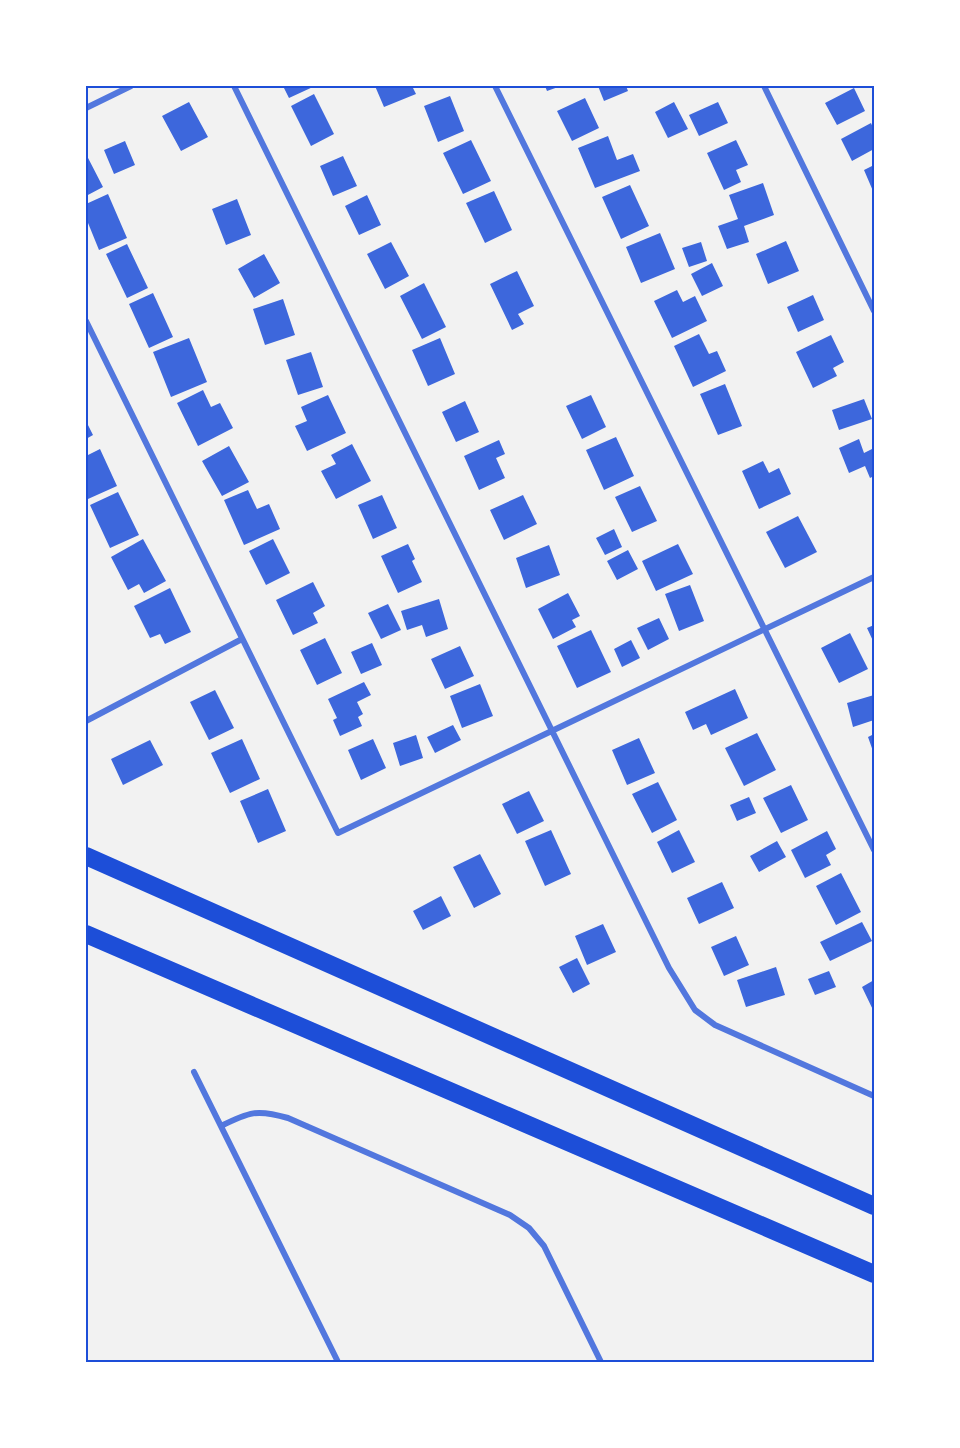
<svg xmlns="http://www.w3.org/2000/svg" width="960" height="1448" font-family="Literata,serif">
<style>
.building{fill:#3d67dc}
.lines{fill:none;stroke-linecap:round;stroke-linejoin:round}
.minor{stroke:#5277de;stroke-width:6}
.motorway{stroke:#1d4ed8;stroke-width:18}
.neatline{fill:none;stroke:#1d4ed8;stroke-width:2}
</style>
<rect width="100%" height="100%" fill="#f2f2f2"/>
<!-- building -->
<path class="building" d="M283 86H315L289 98Z
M375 86H412L416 94 384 107Z
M545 86H561L547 91Z
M598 86H626L628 91 604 101Z
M854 88 865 111 837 125 825 103Z
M314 94 334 134 311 146 291 106Z
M450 96 464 131 438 142 424 106Z
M585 98 599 128 572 141 557 111Z
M189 102 208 137 181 151 162 116Z
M674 102 688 129 668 138 655 112Z
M718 102 728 123 699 136 689 115Z
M871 123 874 130V149L852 161 841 139Z
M608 136 617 160 633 154 640 171 595 188 578 148Z
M471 140 491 181 463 194 443 153Z
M736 140 748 165 736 170 741 182 724 190 707 153Z
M125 141 135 165 114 174 104 150Z
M86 154 103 187 86 196Z
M343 156 357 186 333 196 320 166Z
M874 165V190L873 191 864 170Z
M763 183 774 215 744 226 749 242 727 249 718 226 738 219 729 195Z
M630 185 649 226 621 239 602 197Z
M494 191 512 230 485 243 466 203Z
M108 194 127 238 99 250 86 218V204Z
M367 195 381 225 359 235 345 206Z
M237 199 251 235 226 245 212 209Z
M660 233 675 269 641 283 626 247Z
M786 241 799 271 768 284 756 254Z
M391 242 409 276 385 289 367 254Z
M701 242 707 261 689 267 682 248Z
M127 244 148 288 127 298 106 254Z
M264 254 280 283 254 298 238 269Z
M712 263 723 286 702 296 691 274Z
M517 271 534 306 518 314 524 324 512 330 490 284Z
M424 283 446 327 422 339 400 296Z
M677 290 683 302 695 296 707 321 672 338 654 301Z
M153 293 173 337 149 348 129 304Z
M813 295 824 320 798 332 787 307Z
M283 299 295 335 265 345 253 309Z
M699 334 709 354 717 351 726 371 693 387 674 346Z
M831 335 844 362 833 368 837 376 813 388 796 352Z
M189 338 207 382 171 397 153 352Z
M440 338 455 374 428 386 412 350Z
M311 352 323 387 298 395 286 360Z
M725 384 742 426 718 435 700 394Z
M203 390 211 407 220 403 233 428 198 446 177 403Z
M328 395 346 433 307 451 295 426 307 421 301 407Z
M591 395 606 427 582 439 566 406Z
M864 399 872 419 839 430 832 410Z
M465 401 479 432 456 442 442 412Z
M86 421 93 435 86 439Z
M616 437 634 476 604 490 586 450Z
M859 439 864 453 874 448V476L870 478 865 466 849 473 839 448Z
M499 440 505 454 496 458 505 478 479 490 464 456Z
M352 444 371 481 336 499 321 471 336 464 331 455Z
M229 446 249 482 222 496 202 461Z
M100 449 117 486 88 499 86 494V456Z
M763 461 769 473 779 468 791 494 759 509 742 471Z
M640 486 657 521 632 532 615 497Z
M248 490 257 509 269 504 280 529 244 545 224 500Z
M118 492 139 535 110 548 90 505Z
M382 495 397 528 373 539 358 505Z
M523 495 537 524 504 540 490 510Z
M798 516 817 552 785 568 766 532Z
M614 529 622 547 605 555 596 538Z
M143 539 166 581 144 593 139 584 128 590 111 557Z
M273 539 290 573 266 585 249 551Z
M408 544 415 559 412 561 422 582 398 593 381 556Z
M678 544 693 574 656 591 642 561Z
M549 545 560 575 526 588 516 558Z
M628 550 638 569 617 580 607 561Z
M313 582 325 606 313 613 318 623 293 635 276 600Z
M690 585 704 621 679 631 665 594Z
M170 588 191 632 165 644 160 634 150 638 134 606Z
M568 593 580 616 572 620 576 627 553 639 538 609Z
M439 599 448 629 426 637 422 625 407 630 401 611Z
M388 604 401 630 381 639 368 613Z
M659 618 669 639 648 650 637 628Z
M874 625V643L867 628Z
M591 630 611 672 577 688 557 646Z
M850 633 868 669 839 683 821 648Z
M325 638 342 673 317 685 300 650Z
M631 640 640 658 622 667 614 649Z
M372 643 382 665 361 674 351 652Z
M460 646 474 676 445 689 431 659Z
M364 682 371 695 357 702 363 714 358 717 362 726 340 736 333 720 337 718 328 699Z
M480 684 493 716 462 728 450 696Z
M735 689 748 718 711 735 706 724 693 730 685 712Z
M215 690 234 728 209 740 190 702Z
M874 695V720L853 727 847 703Z
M453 725 461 740 435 753 427 737Z
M757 733 776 770 744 786 725 748Z
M874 734V754L868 737Z
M416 735 423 758 400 766 393 743Z
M639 738 655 773 627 785 612 750Z
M242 739 260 779 230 793 211 753Z
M373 739 386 768 361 780 348 750Z
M150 740 163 765 123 785 111 759Z
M658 782 677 820 652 833 632 794Z
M791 785 808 820 781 833 763 798Z
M268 789 286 831 258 843 240 801Z
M529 791 544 821 517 834 502 804Z
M749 797 756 813 737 821 730 805Z
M551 830 571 874 545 886 525 841Z
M679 830 695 862 672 873 657 842Z
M827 831 836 849 826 855 831 865 805 878 791 850Z
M777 841 786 857 759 872 750 856Z
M480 854 501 894 474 908 453 867Z
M841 873 861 912 836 925 816 886Z
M722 882 734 908 699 924 687 898Z
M441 896 451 916 423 930 413 911Z
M862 922 872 941 830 961 820 942Z
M603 924 616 952 587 965 575 936Z
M736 936 749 965 724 976 711 947Z
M577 958 590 984 573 993 559 967Z
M776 967 785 995 746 1007 737 980Z
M829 971 836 987 815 995 808 979Z
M874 980V1012L862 987Z"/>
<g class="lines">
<!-- minor -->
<path class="minor" d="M234 86 669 968 695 1010 715 1025 874 1096
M495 86 874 850
M764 86 874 311
M86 108 131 86
M86 321 338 833 874 577
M86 721 242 639
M194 1072 338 1362
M221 1126C249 1112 257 1109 288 1118L510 1215 529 1228 544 1246 601 1362"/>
<!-- motorway -->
<path class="motorway" d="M86 856 874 1206
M86 934 874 1274"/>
</g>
<!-- border -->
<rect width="960" height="1448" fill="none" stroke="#ffffff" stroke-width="174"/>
<rect x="87" y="87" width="786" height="1274" class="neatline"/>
</svg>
